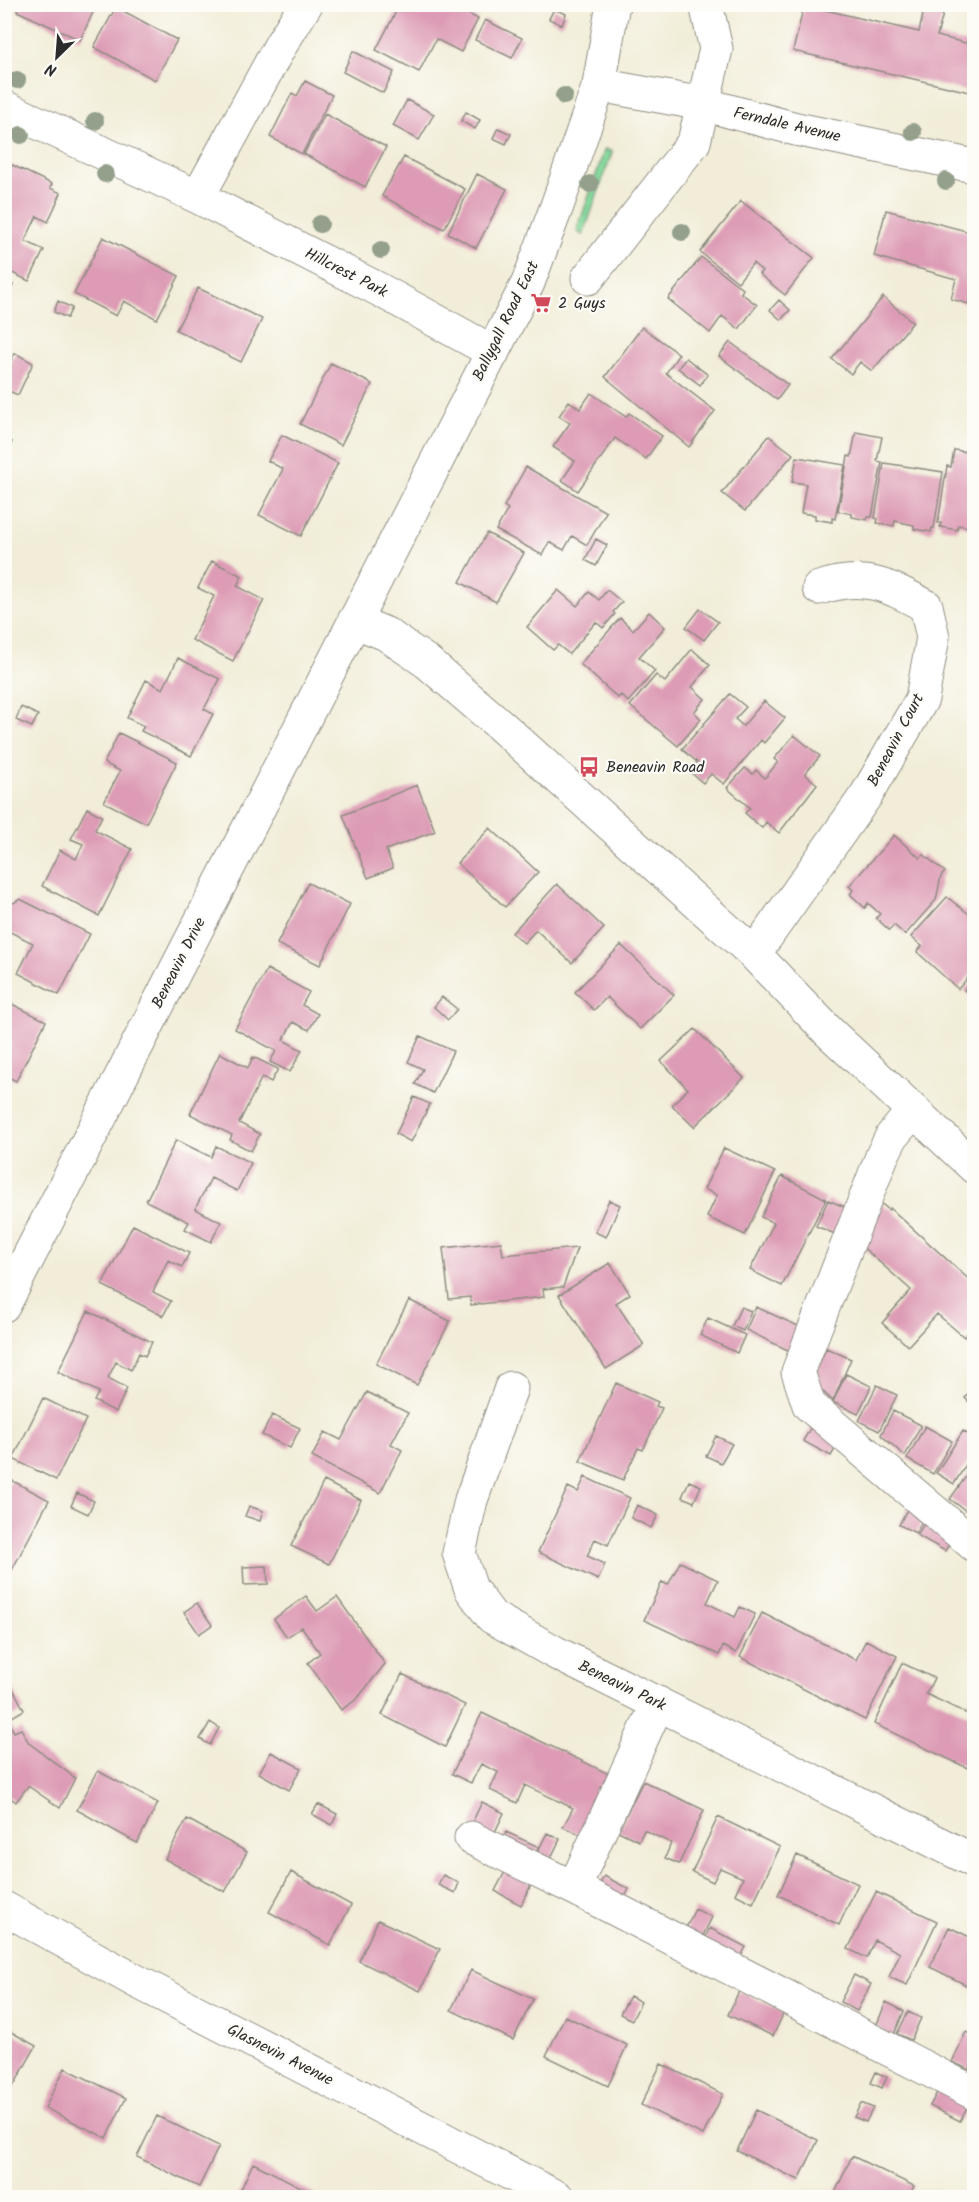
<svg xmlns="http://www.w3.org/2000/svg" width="979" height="2202" font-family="Kalam,sans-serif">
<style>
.green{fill:#89dea1;stroke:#5a8466;stroke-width:1.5}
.building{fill:#dd9bb5}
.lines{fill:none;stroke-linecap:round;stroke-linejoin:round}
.minor-casing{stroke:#8e8c82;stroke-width:35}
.major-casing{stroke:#8e8c82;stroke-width:35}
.minor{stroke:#fff;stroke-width:33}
.major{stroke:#fff;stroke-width:33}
.tree{fill:#94a08c}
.labels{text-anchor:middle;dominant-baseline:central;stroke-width:4.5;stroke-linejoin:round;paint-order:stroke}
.street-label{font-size:16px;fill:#2b2b2b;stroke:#fdfcf7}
.poi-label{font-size:16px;fill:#2b2b2b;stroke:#fdfcf7;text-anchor:start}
</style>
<rect width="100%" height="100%" fill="#fdfcf7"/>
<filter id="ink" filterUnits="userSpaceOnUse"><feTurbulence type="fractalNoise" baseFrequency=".0167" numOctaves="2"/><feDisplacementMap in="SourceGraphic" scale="12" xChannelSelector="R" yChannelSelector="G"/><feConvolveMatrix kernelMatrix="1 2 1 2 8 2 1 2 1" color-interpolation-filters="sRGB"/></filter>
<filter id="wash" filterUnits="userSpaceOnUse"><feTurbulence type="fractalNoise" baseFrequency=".008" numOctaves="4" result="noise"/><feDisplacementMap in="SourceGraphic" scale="24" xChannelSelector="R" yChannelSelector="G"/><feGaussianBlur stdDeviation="1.35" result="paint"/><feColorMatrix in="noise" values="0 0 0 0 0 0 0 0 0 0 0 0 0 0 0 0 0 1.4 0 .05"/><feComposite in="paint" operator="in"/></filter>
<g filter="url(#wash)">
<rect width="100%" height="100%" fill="#f1edd8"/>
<!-- green -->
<path class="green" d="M605 149 612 152 583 235 577 231Z"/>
<g id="blocks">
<!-- building -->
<path class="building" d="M20 4H97L80 40 17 11Z
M400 4H450L478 19 461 52 436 39 419 72 376 50Z
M804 5 919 32 924 10 943 14 937 36 974 45V93L793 51Z
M116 7 177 40 155 80 94 47Z
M554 9 566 14 562 25 549 19Z
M485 20 522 38 512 58 475 40Z
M353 51 394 72 383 93 343 72Z
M305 81 332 95 302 154 270 137 292 93 297 96Z
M407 100 434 114 419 140 393 126Z
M466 112 480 120 475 129 461 121Z
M325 114 386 147 365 187 304 154Z
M498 128 511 134 506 144 493 138Z
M404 157 465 189 444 229 382 196Z
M10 164 52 184 50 188 61 193 48 222 37 216 25 241 44 250 29 281 4 269V176Z
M477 174 507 189 476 248 448 233Z
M741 201 814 258 785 295 759 274 762 271 753 263 738 282 700 252Z
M886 210 974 233V285L969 304 951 299 956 279 874 256Z
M103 237 179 276 157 319 124 301 116 316 74 294Z
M701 257 743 289 741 293 757 305 739 329 722 316 710 333 668 299Z
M4 281 13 285 4 304Z
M198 288 262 319 241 362 176 330Z
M883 297 913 322 872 371 860 362 851 374 832 359Z
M779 300 790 310 781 320 770 310Z
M58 301 72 308 67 318 54 312Z
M642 327 679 354 666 373 715 411 689 447 605 377Z
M730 342 788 385 777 400 719 356Z
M15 353 33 363 18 395 4 389V374Z
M686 358 708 375 700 385 678 368Z
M331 363 372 384 341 445 300 424Z
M591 393 626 417 629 413 662 436 646 459 615 438 578 491 562 480 575 461 553 447 570 423 559 416 569 401 580 409Z
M856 432 882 437 877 461 882 462 872 517H868L867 520 852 517V514L838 511 848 456 851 457Z
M282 435 338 463 301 536 259 515 283 469 268 461Z
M769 436 793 454 745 511 722 493Z
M4 439 12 442 4 457Z
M954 450 974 453V528L958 525 957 530 940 527 941 523H938L947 466 951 467Z
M797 457 845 465 835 519 832 518V522L815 519V515L801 513 806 484 792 482Z
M884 463 943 472 934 528H932L931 532 914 529V525L895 521 894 526 877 523 878 519 875 518Z
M526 467 606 512 587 545 572 536 564 550 549 542 542 555 496 530 508 509 504 506Z
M487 533 524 553 496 602 460 582Z
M596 539 607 545 596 566 585 560Z
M212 561 242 576 237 586 264 600 233 661 192 640 214 596 198 588Z
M558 590 577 606 589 592 599 600 607 590 622 602 613 612 615 614 603 628 596 622 569 654 558 645 553 650 527 627Z
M700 609 718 622 704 640 686 627Z
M649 612 665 627 639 657 655 671 628 702 621 695 618 698 580 664 620 618 633 630Z
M692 649 710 665 692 687 705 699 694 712 701 719 678 746 630 706 656 675 665 682Z
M178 658 220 679 204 709 213 714 191 756 141 731 144 726 127 718 146 680 163 689Z
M730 694 746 707 735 719 743 726 764 701 785 718 764 743 761 740 724 784 711 774 703 783 689 771 697 762 682 749Z
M21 707 38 715 32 727 16 720Z
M119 733 177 762 146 823 104 802 120 771 104 763Z
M794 735 820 756 805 774 817 784 779 833 766 822 762 828 745 813 750 808 727 788 745 768 753 774 756 770 765 778 778 762 774 759Z
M417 785 435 831 386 850 393 868 368 878 343 815Z
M87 808 102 816 95 830 132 849 99 916 42 886 60 850 76 859 83 844 71 839Z
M490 828 538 872 505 907 457 863Z
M894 835 920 858 923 854 945 872 941 876 936 900 905 935 894 925 889 930 876 918 880 914 868 903 865 908 850 894 853 890 849 886Z
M308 883 350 904 320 965 277 944Z
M557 884 604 928 572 963 536 930 524 943 512 933Z
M947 897 974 918V971L958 989 917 952 922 946 911 937Z
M20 899 90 934 59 995 18 973 33 943 4 929V912L8 906Z
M621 945 674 995 640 1029 607 997 594 1010 575 992Z
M267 969 309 992 302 1005 318 1014 309 1030 293 1022 283 1040 302 1050 290 1072 270 1062 276 1051 235 1029Z
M974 979V999L964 990Z
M442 997 457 1009 448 1020 434 1007Z
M4 1000 46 1021 16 1081 4 1075Z
M695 1029 744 1078 694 1127 672 1105 688 1089 661 1061Z
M420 1036 453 1051 433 1093 415 1084 423 1069 408 1062Z
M220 1053 248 1068 253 1057 278 1069 271 1082 262 1077 239 1123 260 1134 251 1151 230 1140 232 1135 190 1114Z
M414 1097 430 1104 411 1142 396 1134Z
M176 1140 211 1157 216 1146 251 1163 237 1191 211 1178 195 1209 221 1222 211 1242 185 1229 189 1222 146 1201Z
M724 1148 775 1172 745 1235 707 1217 717 1195 704 1189Z
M782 1176 826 1199 782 1286 750 1270 774 1223 761 1217Z
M876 1199 889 1210 890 1208 974 1284V1325L964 1337 937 1314 908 1346 882 1323 911 1290 858 1243Z
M609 1200 620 1205 606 1237 595 1232Z
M828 1200 847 1208 835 1234 816 1226Z
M133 1225 189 1253 182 1267 168 1260 153 1292 171 1301 163 1316 102 1285Z
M501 1242 503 1255 577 1248 563 1287 543 1289 544 1297 471 1305 470 1297 449 1299 443 1248Z
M610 1263 630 1294 616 1303 644 1345 606 1369 559 1295Z
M409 1300 450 1321 417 1385 376 1364Z
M741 1307 751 1311 743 1331 732 1326Z
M756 1307 805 1329 794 1353 746 1330Z
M88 1311 152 1342 145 1356 139 1353 131 1370 116 1362 108 1378 127 1388 116 1412 94 1401 99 1392 58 1372Z
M708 1318 745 1335 737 1353 700 1335Z
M974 1335V1351L967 1343Z
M826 1348 851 1359 833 1401 820 1389 815 1374Z
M846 1374 871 1386 858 1414 833 1402Z
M616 1383 658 1402 656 1406 662 1408 643 1450 638 1448 623 1480 580 1461Z
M877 1385 897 1395 879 1431 859 1421Z
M974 1387V1407L965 1398Z
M367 1392 408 1413 391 1444 402 1450 380 1493 312 1457 325 1432 341 1440Z
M43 1398 86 1419 56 1480 13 1459Z
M893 1411 921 1425 905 1456 881 1435Z
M272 1415 300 1428 290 1448 262 1435Z
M815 1420 841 1439 831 1456 803 1441Z
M925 1426 952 1441 933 1474 907 1459Z
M963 1431 974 1438V1452L954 1484 936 1473Z
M716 1436 732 1444 721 1463 706 1456Z
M974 1465V1513L973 1516 950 1499Z
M585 1477 630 1498 608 1545 595 1539 587 1556 605 1564 598 1580 538 1552 568 1487 578 1492Z
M11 1480 49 1500 4 1585V1493Z
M324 1481 361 1500 329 1564 291 1546Z
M689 1481 701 1486 694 1502 682 1497Z
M77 1493 94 1501 88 1514 71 1506Z
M912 1500 928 1509 916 1533 899 1525Z
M637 1505 658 1515 651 1528 631 1518Z
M249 1506 263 1511 260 1521 245 1516Z
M930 1514 957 1531 945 1551 917 1535Z
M680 1562 718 1580 707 1603 735 1617 740 1607 755 1614 736 1653 723 1646 719 1655 644 1620 662 1582 668 1585Z
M267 1566 268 1584 244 1585 243 1567Z
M306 1596 317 1611 337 1597 385 1664 357 1699 341 1710 308 1663 320 1653 302 1627 287 1637 274 1619Z
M197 1603 212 1625 199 1634 184 1612Z
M762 1613 856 1660 866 1640 897 1656 865 1720 740 1657Z
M902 1663 934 1678 926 1694 974 1717V1771L874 1724Z
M402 1674 465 1705 445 1747 382 1715Z
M7 1677 24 1710 7 1720 14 1732 21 1729 29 1743 75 1778 60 1808 28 1786 16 1802 4 1793V1678Z
M482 1713 609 1774 584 1836 563 1827 573 1808 525 1785 517 1803 490 1790 498 1772 481 1764 471 1783 452 1774Z
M210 1722 219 1728 210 1745 200 1739Z
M271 1752 301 1768 289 1790 259 1773Z
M98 1771 158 1803 137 1843 77 1810Z
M643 1781 704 1810 679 1864 665 1858 671 1843 644 1830 639 1841 618 1831Z
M482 1802 504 1813 493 1836 471 1825Z
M318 1804 337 1814 332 1825 312 1814Z
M718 1817 780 1847 753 1903 735 1894 743 1878 720 1868 713 1882 692 1872Z
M187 1819 247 1852 225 1892 165 1859Z
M506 1832 539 1847 532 1861 499 1847Z
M547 1833 560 1839 549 1862 536 1855Z
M797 1855 858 1884 839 1925 778 1895Z
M506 1870 532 1883 521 1905 495 1891Z
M291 1872 351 1905 330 1945 269 1912Z
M443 1875 459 1883 455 1893 438 1885Z
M604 1876 629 1889 620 1907 594 1895Z
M876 1892 937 1921 907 1985 889 1977 900 1953 875 1940 867 1958 848 1949Z
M695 1909 712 1917 701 1940 684 1932Z
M378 1920 440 1949 420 1991 359 1961Z
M949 1927 974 1939V1989L930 1967Z
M710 1928 746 1947 736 1965 700 1947Z
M471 1970 533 1999 513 2040 451 2010Z
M854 1975 871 1984 857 2011 840 2002Z
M739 1991 784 2012 773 2036 728 2015Z
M630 1996 641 2002 632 2020 620 2014Z
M886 2002 904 2011 893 2037 884 2033 877 2024Z
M908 2012 921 2018 911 2040 897 2034Z
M565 2016 627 2045 608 2086 546 2056Z
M4 2028 36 2046 14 2085 4 2080Z
M966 2032 974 2036V2061L970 2070 952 2062Z
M661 2064 723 2094 703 2135 641 2105Z
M65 2068 126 2098 106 2138 45 2108Z
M876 2072 887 2077 882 2088 871 2083Z
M941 2085 971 2100 960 2121 930 2106Z
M861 2103 873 2108 866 2122 854 2117Z
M756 2110 818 2140 799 2180 737 2151Z
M157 2116 219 2146 199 2187 137 2157Z
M852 2156 914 2186 908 2198 833 2197Z
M253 2163 315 2194 313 2198H237Z"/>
</g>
</g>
<g filter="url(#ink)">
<use href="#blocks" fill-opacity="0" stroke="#8e8c82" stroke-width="1.5"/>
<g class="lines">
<!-- minor casing -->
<g class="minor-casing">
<path id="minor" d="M599 85 703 104 796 129 974 166
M4 107 198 197 378 289 493 352
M198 197 280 46 306 4
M588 278 694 142 716 49 706 4
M354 621 386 634 427 662 499 724 754 954 829 1032 974 1167
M754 954 867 794 922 699 933 637 926 606C887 585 864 573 819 588
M914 1110 892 1136 882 1156 798 1372 809 1405 974 1545
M4 1305 528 283 557 206 599 85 613 4
M511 1388 471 1500 459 1553 471 1589 492 1617 556 1653 974 1861
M471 1838 574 1888 974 2093
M574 1888 658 1703"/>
</g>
<!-- major casing -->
<g class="major-casing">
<path id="major" d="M4 1908 134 1980 558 2198"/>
</g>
<!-- minor -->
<use href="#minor" class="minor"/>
<!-- major -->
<use href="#major" class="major"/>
</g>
<!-- trees -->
<g class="tree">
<circle cx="17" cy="80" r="9"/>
<circle cx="564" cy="96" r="9"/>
<circle cx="95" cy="121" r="9"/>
<circle cx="913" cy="132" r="9"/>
<circle cx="21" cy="135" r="9"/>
<circle cx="105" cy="174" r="9"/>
<circle cx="946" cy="181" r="9"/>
<circle cx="590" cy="184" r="9"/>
<circle cx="320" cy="224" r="9"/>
<circle cx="682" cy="232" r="9"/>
<circle cx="381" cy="250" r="9"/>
</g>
</g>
<!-- icons -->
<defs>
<g id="supermarket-bare" transform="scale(1.62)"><path d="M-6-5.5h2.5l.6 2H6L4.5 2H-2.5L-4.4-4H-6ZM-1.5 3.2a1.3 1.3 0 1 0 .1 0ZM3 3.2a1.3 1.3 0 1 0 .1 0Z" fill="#d1495b" stroke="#fdfcf7" stroke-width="2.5" paint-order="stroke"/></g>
<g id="bus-bare" transform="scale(1.62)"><path d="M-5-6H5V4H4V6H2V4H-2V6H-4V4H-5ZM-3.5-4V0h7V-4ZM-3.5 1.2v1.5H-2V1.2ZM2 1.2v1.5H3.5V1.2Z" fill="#d1495b" stroke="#fdfcf7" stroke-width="2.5" paint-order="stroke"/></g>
</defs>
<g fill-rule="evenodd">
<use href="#supermarket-bare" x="541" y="303"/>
<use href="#bus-bare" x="589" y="767"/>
</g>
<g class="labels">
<!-- street labels -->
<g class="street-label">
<text transform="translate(787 125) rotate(13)">Ferndale Avenue</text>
<text transform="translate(346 273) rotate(27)">Hillcrest Park</text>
<text transform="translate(506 321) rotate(-64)">Ballygall Road East</text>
<text transform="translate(896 740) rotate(-62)">Beneavin Court</text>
<text transform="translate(179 963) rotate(-63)">Beneavin Drive</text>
<text transform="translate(622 1686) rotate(26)">Beneavin Park</text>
<text transform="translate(280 2055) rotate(27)">Glasnevin Avenue</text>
</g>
<!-- poi labels -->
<g class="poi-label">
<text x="558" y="303">2 Guys</text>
<text x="606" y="767">Beneavin Road</text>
</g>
</g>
<!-- margin -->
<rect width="979" height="2202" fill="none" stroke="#fdfcf7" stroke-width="24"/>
<!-- north arrow -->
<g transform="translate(57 57) rotate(205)" stroke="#fdfcf7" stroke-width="4.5" paint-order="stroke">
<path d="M0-4.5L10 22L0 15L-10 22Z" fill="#2b2b2b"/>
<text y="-9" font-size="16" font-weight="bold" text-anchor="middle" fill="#2b2b2b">N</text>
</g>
</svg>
